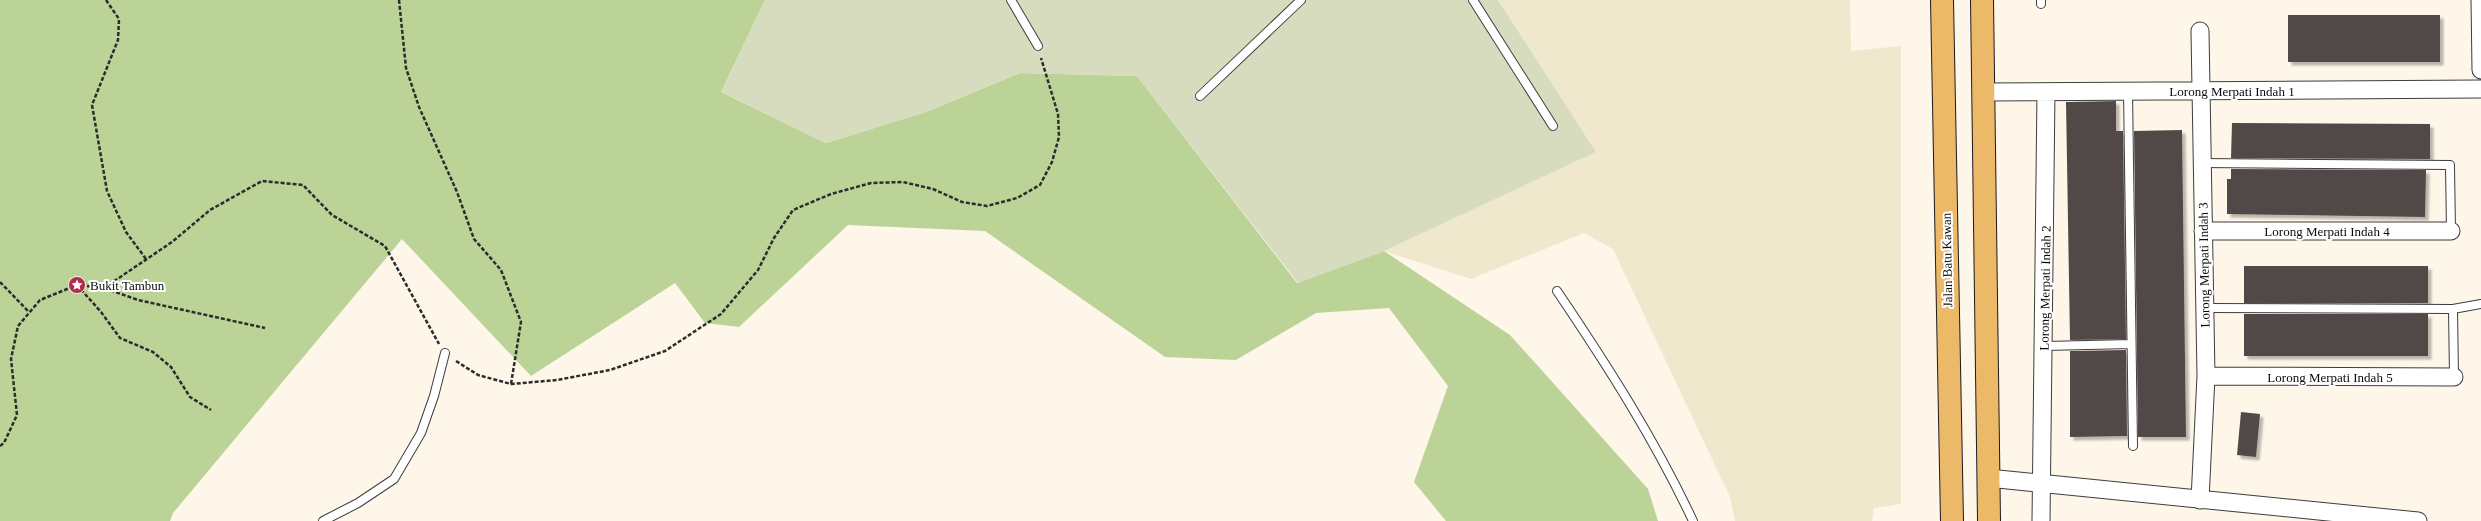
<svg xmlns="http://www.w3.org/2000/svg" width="2481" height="521" font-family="'Times New Roman',serif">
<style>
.farmland{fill:#f0e8cc}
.forest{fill:#bbd397}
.cemetery{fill:#d6dcbd}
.building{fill:#514a47;filter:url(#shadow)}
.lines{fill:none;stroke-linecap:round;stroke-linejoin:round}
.lane-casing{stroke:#3d3d3d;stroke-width:10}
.street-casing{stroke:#3d3d3d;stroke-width:19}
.primary-casing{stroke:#1b1b1b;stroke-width:24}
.path{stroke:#2c2c2c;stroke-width:2.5;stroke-dasharray:4 2;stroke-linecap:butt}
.lane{stroke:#fff;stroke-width:8}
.street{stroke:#fff;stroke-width:17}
.primary{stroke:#ecb969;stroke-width:22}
.labels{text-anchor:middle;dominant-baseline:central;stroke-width:4;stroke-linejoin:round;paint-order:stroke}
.street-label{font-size:13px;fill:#0a0a0a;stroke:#fff}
.poi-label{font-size:13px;fill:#0a0a0a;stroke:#fff;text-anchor:start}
</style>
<defs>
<filter id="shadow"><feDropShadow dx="3.5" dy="3.5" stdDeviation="1" flood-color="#0004"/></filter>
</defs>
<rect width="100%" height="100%" fill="#fdf6e9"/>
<!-- farmland -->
<path class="farmland" d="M1498 0H1850L1851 51 1901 46V504L1874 508 1872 521H1735L1730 497 1613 249 1584 233 1471 279 1384 251 1596 152Z"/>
<!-- forest -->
<path class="forest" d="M0 0H765L721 92 826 143 926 112 1020 73 1137 76 1297 283 1384 251 1510 335 1648 489 1658 521H1446L1414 482 1448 386 1389 308 1316 313 1236 360 1165 357 985 231 848 225 739 327 705 323 675 283 531 376 402 239 173 513 170 521H0Z"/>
<!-- cemetery -->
<path class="cemetery" d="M765 0H1498L1596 152 1384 251 1298 283 1137 76 1020 73 926 112 826 143 721 92Z"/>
<!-- building -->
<path class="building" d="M2288 15H2440V62H2288Z
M2116 101V131H2123L2126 339 2070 340 2066 102Z
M2232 123 2430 124V159L2231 158Z
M2182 130 2186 437H2138L2134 131Z
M2231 169 2426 170 2425 217 2227 214V179H2231Z
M2244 266H2428V303H2244Z
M2244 314H2428V356H2244Z
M2126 350 2127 436 2070 437V351Z
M2241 412 2260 414 2256 457 2237 455Z"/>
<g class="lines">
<!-- lane casing -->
<g class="lane-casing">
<path id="lane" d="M1011 0 1038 46
M1473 0 1553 126
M2041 0V4
M2128 91 2133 446
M1200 96 1301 0
M2202 163 2450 165 2451 231
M1557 291C1607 365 1655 440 1693 521
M2205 308 2453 309 2454 377
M2453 309 2481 304
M2044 346 2131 344
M323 521 358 503 394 479 421 433 434 396 445 353"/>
</g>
<!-- street casing -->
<g class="street-casing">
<path id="street" d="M2480 0 2481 70
M1984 92 2481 89
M2203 231H2451
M2206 376 2454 377
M1988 478 2418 521
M2200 500 2206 376 2200 31
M2041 521 2046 92"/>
</g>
<!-- primary casing -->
<g class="primary-casing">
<path id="primary" d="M1942 0 1952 521
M1982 0 1989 521"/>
</g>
<!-- path -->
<path class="path" d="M106 0 119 19 118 40 92 105 107 191 126 232 146 259
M399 0 406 68 419 107 457 192 474 239 501 270 521 322 511 384
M0 282 29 312
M77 285 101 312 120 338 153 352 171 367 190 397 211 410
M104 288 172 242 210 210 262 181 303 185 332 215 385 246 439 344
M456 361 478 375 511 384 557 380 610 370 665 351 721 314 758 270 774 238 793 210 831 194 871 183 903 182 933 189 962 202 987 206 1017 198 1040 185 1052 162 1059 137 1058 114 1041 58
M0 446 4 443 17 415 11 359 18 326 40 300 77 285 104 288 138 300 265 328"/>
<!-- lane -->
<use href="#lane" class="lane"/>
<!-- street -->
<use href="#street" class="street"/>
<!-- primary -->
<use href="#primary" class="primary"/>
</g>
<!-- icons -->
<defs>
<g id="sight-disc" transform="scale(0.9)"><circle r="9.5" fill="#ad2f48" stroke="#fff"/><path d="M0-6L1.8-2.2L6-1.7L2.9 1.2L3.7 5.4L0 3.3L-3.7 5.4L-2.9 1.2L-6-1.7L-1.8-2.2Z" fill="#fff"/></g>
</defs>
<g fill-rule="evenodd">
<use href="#sight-disc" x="77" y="285"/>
</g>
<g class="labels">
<!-- street labels -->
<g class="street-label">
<text x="2232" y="91">Lorong Merpati Indah 1</text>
<text x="2327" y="231">Lorong Merpati Indah 4</text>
<text transform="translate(1947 260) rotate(-91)">Jalan Batu Kawan</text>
<text transform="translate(2204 265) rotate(-91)">Lorong Merpati Indah 3</text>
<text transform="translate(2045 288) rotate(-89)">Lorong Merpati Indah 2</text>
<text x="2330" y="377">Lorong Merpati Indah 5</text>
</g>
<!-- poi labels -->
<g class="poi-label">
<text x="90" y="285">Bukit Tambun</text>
</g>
</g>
</svg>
